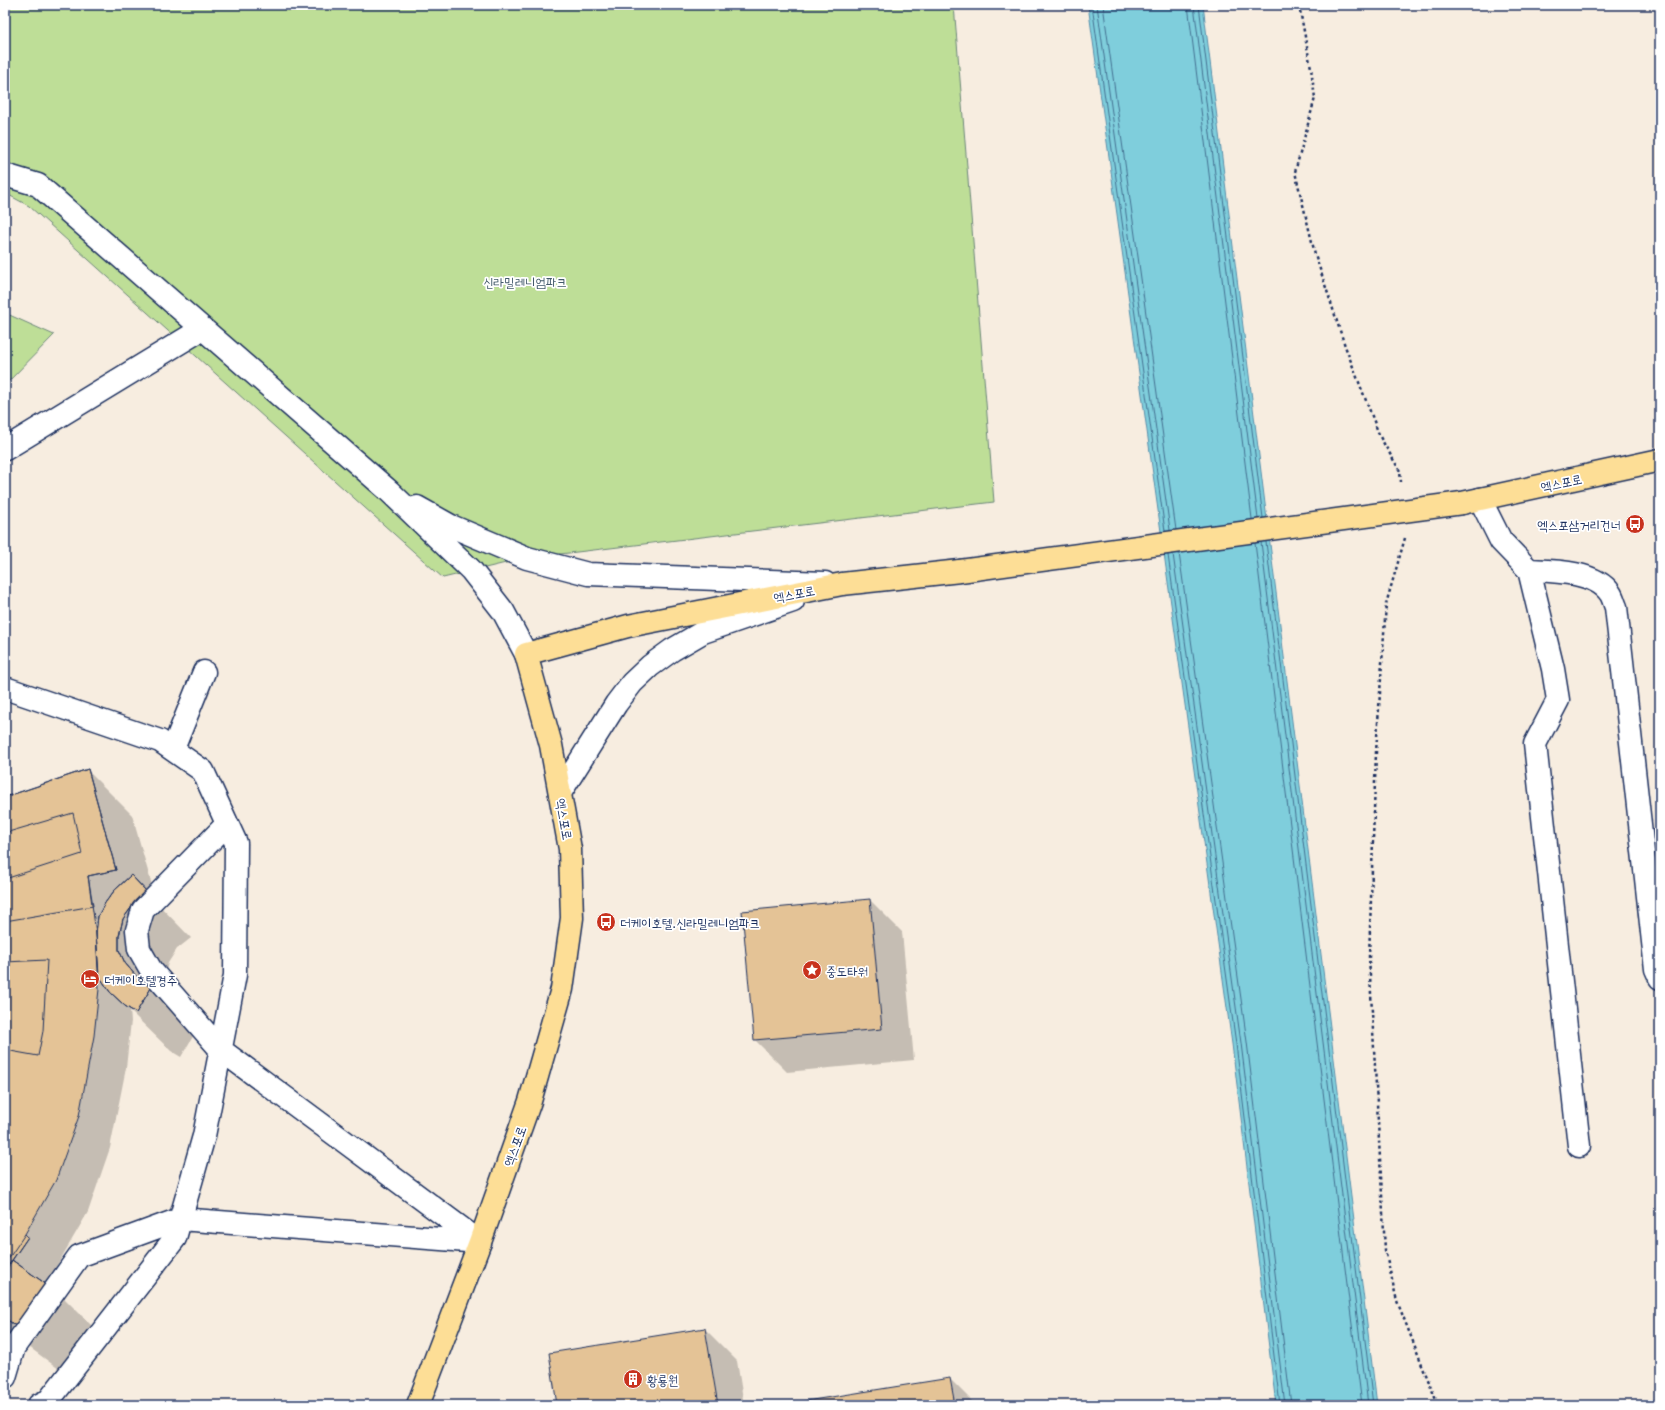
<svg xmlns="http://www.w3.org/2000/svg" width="1665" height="1410" font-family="Mali,'Poor Story',sans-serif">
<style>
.green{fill:#bede97;stroke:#6c867a}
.water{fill:#7fcedc;stroke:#578eaa}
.shadow{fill:#0003;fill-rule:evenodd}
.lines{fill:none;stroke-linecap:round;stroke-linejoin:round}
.shore{stroke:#436f90;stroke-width:1}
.building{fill:#e4c396;stroke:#1b2f5e}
.minor-casing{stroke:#1b2f5e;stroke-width:25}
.major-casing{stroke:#1b2f5e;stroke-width:25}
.path{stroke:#1b2f5e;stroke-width:2.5;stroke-dasharray:3 3;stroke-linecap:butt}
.minor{stroke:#fff;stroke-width:22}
.major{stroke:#fdde96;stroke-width:22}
.major-bridge-casing{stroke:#1b2f5e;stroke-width:25;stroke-linecap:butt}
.major-bridge{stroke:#fdde96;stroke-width:22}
.labels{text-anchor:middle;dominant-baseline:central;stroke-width:3.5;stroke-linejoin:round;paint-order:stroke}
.park-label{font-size:13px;fill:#445b6c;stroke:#fff}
.street-label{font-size:13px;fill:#1b2f5e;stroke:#fff}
.poi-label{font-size:13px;fill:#1b2f5e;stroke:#fff;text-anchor:start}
</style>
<rect width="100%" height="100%" fill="#f7ede0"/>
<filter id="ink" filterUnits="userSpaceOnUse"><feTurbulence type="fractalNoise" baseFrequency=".025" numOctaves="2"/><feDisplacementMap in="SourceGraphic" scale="8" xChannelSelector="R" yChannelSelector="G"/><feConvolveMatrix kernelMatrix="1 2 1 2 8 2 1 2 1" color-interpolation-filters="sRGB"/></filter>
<g filter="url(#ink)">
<!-- green -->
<path class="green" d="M5 5H954L994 502 527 558 443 578 29 206 5 193Z
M5 313 54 335 5 385Z"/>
<!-- water -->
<path class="water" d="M1088 5H1203L1377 1405H1276L1232 1044Z"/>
<!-- shadow -->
<path class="shadow" d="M87 770 132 815 157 903 191 938 177 949 168 963 163 981 195 1033 181 1057 171 1051 130 1011 131 1021 126 1068 110 1148 88 1212 56 1267 72 1282 62 1296 107 1341 78 1383 29 1347 5 1375V798ZM97 957H99L100 981H98Z
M870 900 902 932 914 1060 787 1072 755 1040 743 912Z
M705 1329 737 1361 744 1405H558Z
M950 1379 976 1405H787Z"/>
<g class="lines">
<!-- shore -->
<path class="shore" d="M1092 5 1165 531
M1097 5 1170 530
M1103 5 1176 530
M1188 5 1252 519
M1194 5 1258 519
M1199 5 1263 518
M1261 542 1368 1405
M1266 542 1373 1405
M1255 543 1362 1405
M1179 553 1247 1042 1291 1405
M1173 554 1241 1043 1285 1405
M1168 555 1236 1044 1280 1405"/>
</g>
<!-- building -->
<path class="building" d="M88 769 116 870 88 876 93 906 5 921V879L82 854 73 813 5 833V797Z
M88 769 116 870 88 876 96 933 99 989 94 1036 79 1116 56 1180 25 1234 28 1237 5 1271V797Z
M131 875 148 893 133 905 123 919 119 936V950L125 963 136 976 151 988 136 1013 125 1006 110 992 99 976 96 933 98 916 105 903 114 891Z
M131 875 148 893 133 905 123 919 119 936V950L125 963 136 976 151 988 136 1013 125 1006 110 992 99 976 96 933 98 916 105 903 114 891Z
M870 899 882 1029 754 1040 742 911Z
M47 960 43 1031 38 1056 5 1050V962Z
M25 1234 28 1237 12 1260 63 1296 33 1339 5 1318V1264Z
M12 1260 63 1296 33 1339 5 1318V1271Z
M705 1328 718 1405H557L549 1353Z
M950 1378 955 1405H781Z"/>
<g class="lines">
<!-- minor casing -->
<g class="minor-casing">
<path id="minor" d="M5 175 38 185 389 491 471 570 503 611 526 654
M5 449 202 329
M1480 499 1501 541 1529 570 1553 669 1558 700 1535 744 1579 1146
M417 507 451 526 527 558 588 574 825 583
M1529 570C1553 571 1595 571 1610 593 1613 597 1614 603 1616 607L1656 969 1660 978
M5 688 160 741 203 771 236 843 235 975 204 1136 175 1238 49 1400 39 1405
M173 749 204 672
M560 793 616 704 632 683 650 666 672 650 703 632 793 601
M227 824 143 910 137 930 139 949 151 970 221 1050 480 1242
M5 1377 14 1347 79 1256 180 1219 480 1242"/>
</g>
<!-- major casing -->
<g class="major-casing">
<path id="major" d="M1462 503 1660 460
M418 1405 480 1242 530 1101 562 989 572 918 570 849 551 745 526 654 628 626 842 584 960 571"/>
</g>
<!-- path -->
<path class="path" d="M1299 5 1311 68 1315 98 1295 172 1315 254 1345 346 1380 437 1400 471 1401 482
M1405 538 1386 604 1376 752 1369 957 1385 1250 1397 1301 1438 1405"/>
<!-- minor -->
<use href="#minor" class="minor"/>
<!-- major -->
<use href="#major" class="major"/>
<!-- major-bridge casing -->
<g class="major-bridge-casing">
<path id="major-bridge" d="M960 571 1462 503"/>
</g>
<!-- major-bridge -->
<use href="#major-bridge" class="major-bridge"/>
</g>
</g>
<!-- icons -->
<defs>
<g id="bus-disc" transform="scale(1)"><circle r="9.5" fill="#c8321e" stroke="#fff"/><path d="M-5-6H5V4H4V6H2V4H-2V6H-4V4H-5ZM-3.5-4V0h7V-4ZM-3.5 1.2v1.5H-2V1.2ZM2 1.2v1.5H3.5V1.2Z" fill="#fff"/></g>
<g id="sight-disc" transform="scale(1)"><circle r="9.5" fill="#c8321e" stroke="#fff"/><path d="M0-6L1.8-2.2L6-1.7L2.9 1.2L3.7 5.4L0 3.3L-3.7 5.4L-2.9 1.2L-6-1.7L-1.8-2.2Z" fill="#fff"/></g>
<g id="hotel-disc" transform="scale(1)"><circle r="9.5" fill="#c8321e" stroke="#fff"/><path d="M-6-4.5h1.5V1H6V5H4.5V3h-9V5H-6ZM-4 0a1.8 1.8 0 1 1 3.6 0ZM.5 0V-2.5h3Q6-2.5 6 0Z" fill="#fff"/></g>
<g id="building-disc" transform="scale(1)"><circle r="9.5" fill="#c8321e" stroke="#fff"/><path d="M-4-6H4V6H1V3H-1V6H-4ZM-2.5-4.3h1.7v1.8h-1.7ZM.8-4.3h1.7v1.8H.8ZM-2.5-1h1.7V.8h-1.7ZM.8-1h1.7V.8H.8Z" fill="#fff"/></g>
</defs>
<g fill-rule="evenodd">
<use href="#bus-disc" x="1635" y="524"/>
<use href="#bus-disc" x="606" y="922"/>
<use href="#sight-disc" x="812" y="970"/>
<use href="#hotel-disc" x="90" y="979"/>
<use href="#building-disc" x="633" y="1379"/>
</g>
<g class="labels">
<!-- park labels -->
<g class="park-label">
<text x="525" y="281">신라밀레니엄파크</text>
</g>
<!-- street labels -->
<g class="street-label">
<text transform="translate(1561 482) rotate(-12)">엑스포로</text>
<text transform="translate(794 593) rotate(-11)">엑스포로</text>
<text transform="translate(565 819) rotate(80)">엑스포로</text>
<text transform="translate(514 1146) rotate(-70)">엑스포로</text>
</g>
<!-- poi labels -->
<g class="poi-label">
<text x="1621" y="524" text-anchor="end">엑스포삼거리건너</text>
<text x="620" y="922">더케이호텔.신라밀레니엄파크</text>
<text x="826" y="970">중도타워</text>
<text x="104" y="979">더케이호텔경주</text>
<text x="647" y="1379">황룡원</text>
</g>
</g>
<!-- margin -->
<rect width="1665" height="1410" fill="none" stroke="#fff" stroke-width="20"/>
<rect x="10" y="10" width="1645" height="1390" fill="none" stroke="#1b2f5e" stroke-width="1.5" filter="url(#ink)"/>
</svg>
